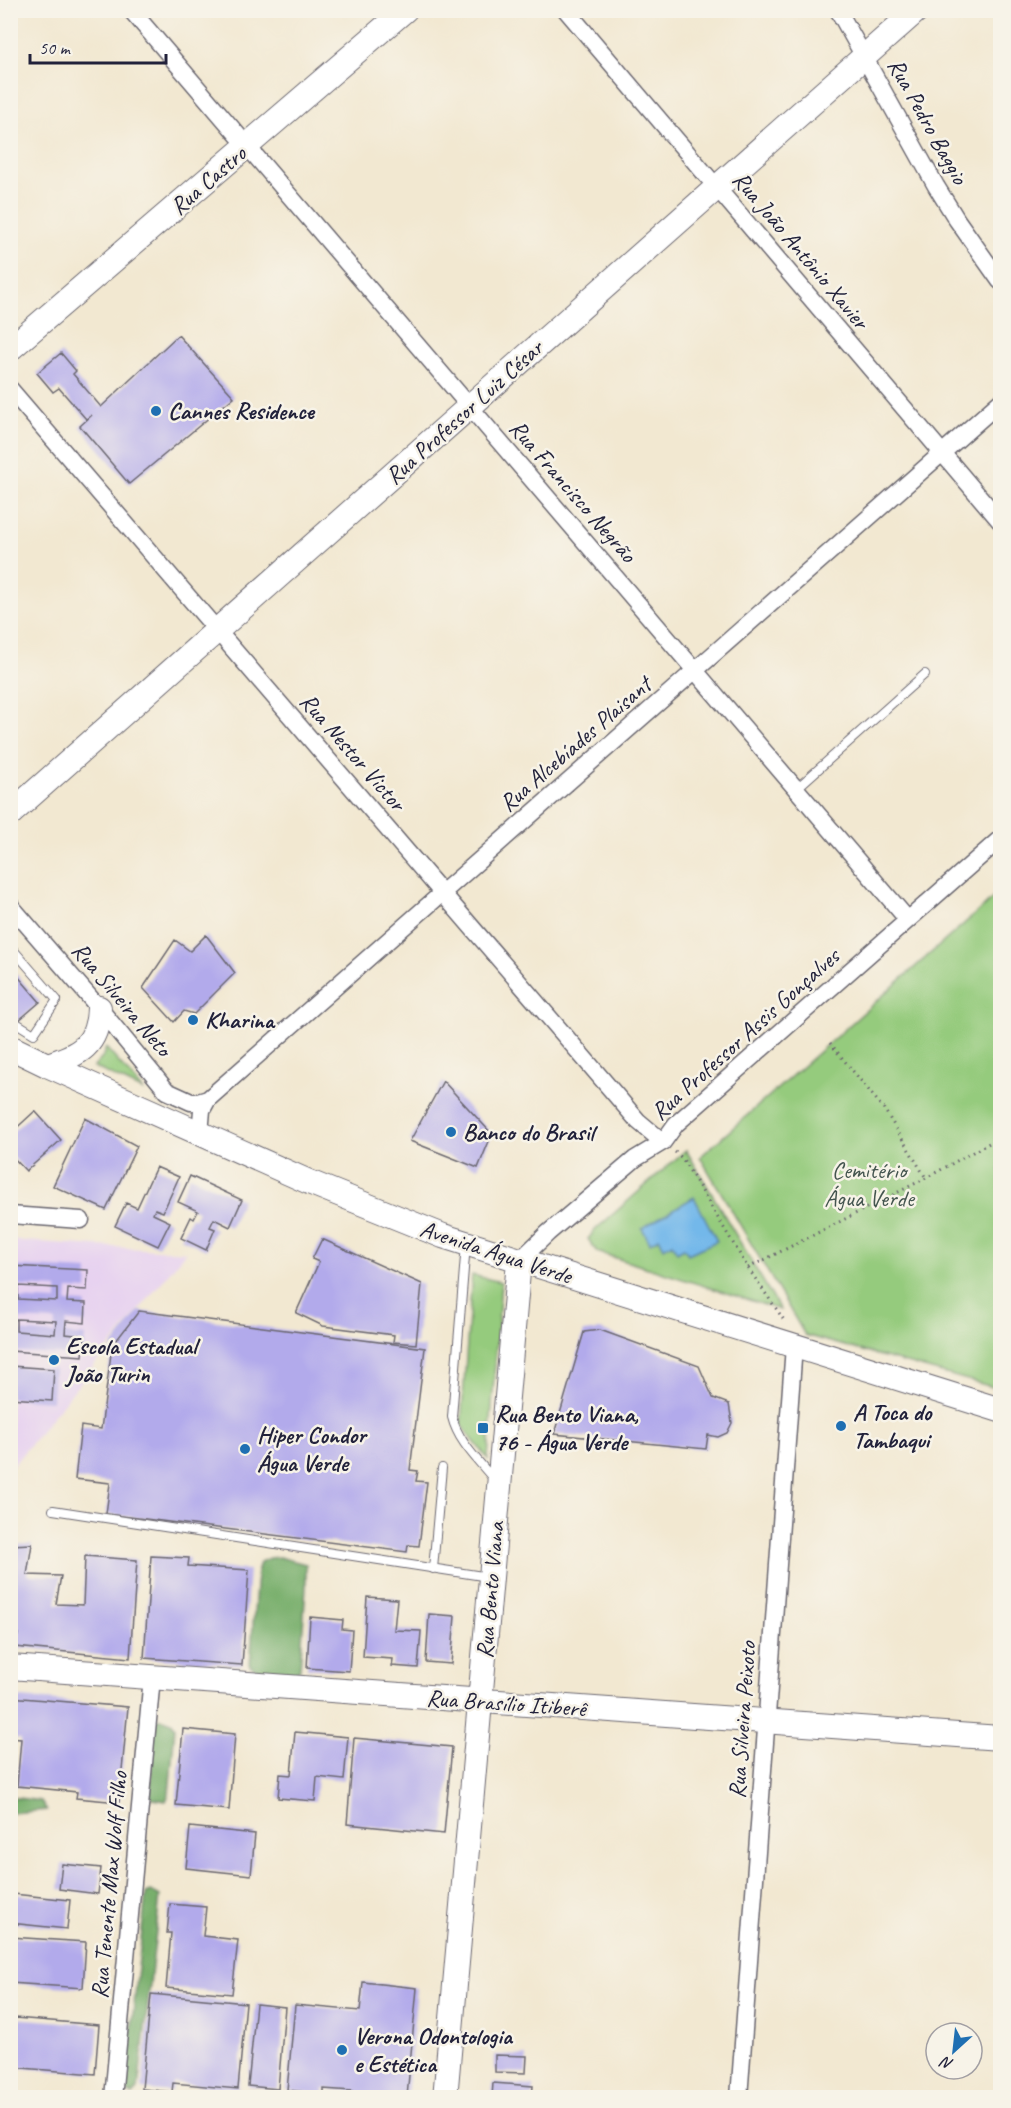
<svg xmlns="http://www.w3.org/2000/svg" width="1011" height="2108" font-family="Caveat,sans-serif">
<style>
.built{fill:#e7d2f0}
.green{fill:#95cb7d;stroke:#5c765c;stroke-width:1.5;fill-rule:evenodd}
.forest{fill:#78af6c;stroke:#4d6854;stroke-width:1.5}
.water{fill:#73b8ea;stroke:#4a6d92;stroke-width:1.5}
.building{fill:#b2aaeb;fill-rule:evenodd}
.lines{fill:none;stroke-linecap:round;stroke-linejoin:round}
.lane-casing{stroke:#6b6770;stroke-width:10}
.street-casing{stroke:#6b6770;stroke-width:19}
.secondary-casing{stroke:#6b6770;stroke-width:26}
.path{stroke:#6b6770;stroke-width:3;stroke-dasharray:1.5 4.5;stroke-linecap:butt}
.lane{stroke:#fff;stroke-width:8}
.street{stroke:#fff;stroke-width:16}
.secondary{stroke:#fff;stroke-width:24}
.poi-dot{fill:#1f6fb2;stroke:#f7f3e8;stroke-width:2}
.labels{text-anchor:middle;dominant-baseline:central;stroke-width:5;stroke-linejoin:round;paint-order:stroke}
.street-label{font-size:24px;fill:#22223b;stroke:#f7f3e8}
.poi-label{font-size:24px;font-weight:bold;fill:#22223b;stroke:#f7f3e8;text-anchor:start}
.park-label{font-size:24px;fill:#44554f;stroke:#f7f3e8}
</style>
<rect width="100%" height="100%" fill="#f7f3e8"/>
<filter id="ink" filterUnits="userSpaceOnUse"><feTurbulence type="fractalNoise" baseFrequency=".0167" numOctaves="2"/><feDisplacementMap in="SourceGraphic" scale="12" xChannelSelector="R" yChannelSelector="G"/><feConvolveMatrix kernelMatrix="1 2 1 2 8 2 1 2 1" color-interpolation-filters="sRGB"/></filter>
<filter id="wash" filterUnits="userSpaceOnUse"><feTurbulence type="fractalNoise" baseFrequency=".008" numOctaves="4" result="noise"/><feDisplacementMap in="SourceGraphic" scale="24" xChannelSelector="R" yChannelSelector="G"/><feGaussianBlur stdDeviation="1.35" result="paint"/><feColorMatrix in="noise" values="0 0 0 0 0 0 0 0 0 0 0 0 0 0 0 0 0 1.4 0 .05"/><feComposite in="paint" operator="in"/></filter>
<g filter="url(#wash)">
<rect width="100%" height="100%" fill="#f2e8d1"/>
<!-- built -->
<path class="built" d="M11 1240 186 1252 11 1468Z"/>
<!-- green -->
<path class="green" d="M1000 892V1389L805 1335 700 1157Z
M106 1048 144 1091 94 1067 102 1058Z
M686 1150 780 1310 597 1252 588 1239 595 1230ZM659 1237 717 1240 684 1248 672 1243 664 1247Z
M472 1275 501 1282 488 1459 461 1425Z"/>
<!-- forest -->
<path class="forest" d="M279 1557 306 1564V1587L300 1669 295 1673 257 1670 250 1665 257 1573 260 1562 269 1558Z
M161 1718 172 1722 175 1727 169 1794 166 1801 153 1799 150 1795 154 1726 156 1720Z
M11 1797 41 1801 47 1810 11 1813Z
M151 1891 160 1896 138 2090 133 2095 125 2089 146 1893Z"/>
<!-- water -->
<path class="water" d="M694 1197 717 1241 688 1254 684 1248 677 1252 672 1243 664 1248 659 1238 650 1243 642 1228Z"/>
<g id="blocks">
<!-- building -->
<path class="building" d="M178 335 234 397 129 484 80 426 92 415 86 419 59 388 53 392 37 373 61 353 76 371 73 374 101 407Z
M206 935 235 973 194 1014 184 1011 174 1022 143 988 175 940 190 951Z
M10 967 40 1002 18 1021 10 1012Z
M443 1081 492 1134 478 1168 410 1141Z
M35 1111 61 1140 26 1171 10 1154V1134Z
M85 1118 137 1146 106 1210 53 1186Z
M156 1167 179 1177 163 1212 155 1209 153 1214 170 1222 158 1246 115 1226 126 1203 137 1208Z
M190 1176 242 1200 230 1227 214 1219 210 1227 215 1229 206 1250 181 1238 191 1217 194 1219 198 1211 178 1202Z
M322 1239 422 1284 416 1344 393 1342 394 1335 323 1326 296 1313 319 1262 312 1259Z
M10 1266 88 1270 87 1290 68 1289 67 1302 86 1303 85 1323 66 1321 65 1334 85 1336 83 1356 10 1351ZM18 1286 57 1288V1301L18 1299ZM16 1319 56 1321 55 1334 16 1331Z
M139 1311 425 1348 410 1470 418 1471 416 1481 427 1482 419 1546 408 1545 407 1552 106 1514 110 1483 75 1479 81 1426 101 1429 112 1346Z
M600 1330 699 1366 713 1398 729 1404 732 1423 727 1433 718 1437 708 1435 706 1449 554 1434 584 1332Z
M10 1366 54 1369 52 1401 10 1398Z
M32 1544 27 1575 61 1576 56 1604 83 1605 85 1556 137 1560 130 1658 15 1647 18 1634 10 1633V1545Z
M151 1556 189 1558 188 1566 249 1570 242 1665 144 1658Z
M367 1597 397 1599 394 1630 421 1631 418 1668 392 1666 393 1659 363 1657Z
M429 1614 455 1616 451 1664 426 1662Z
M310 1617 343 1620 342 1629 352 1630 349 1671 307 1668Z
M10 1697 128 1707 119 1802 76 1798 77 1792 17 1786 21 1739 10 1738Z
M183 1729 235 1734 229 1810 176 1805Z
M295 1732 348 1737 344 1780 317 1777 315 1801 278 1798 280 1774 291 1775Z
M354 1738 452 1747 444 1834 347 1824Z
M190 1827 255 1834 251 1875 186 1868Z
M62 1864 101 1868 98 1894 59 1889Z
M13 1894 70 1900 67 1929 10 1923Z
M170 1904 206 1907 203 1936 238 1940 232 1994 166 1988 171 1933H167Z
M10 1937 86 1942 83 1988 10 1983Z
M363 1982 417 1988 407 2097 352 2095V2091L324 2089V2094L287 2090 295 2005 360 2011Z
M151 1994 246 2003 238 2089 173 2083 172 2092 142 2089Z
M256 2004 285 2007 278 2089 248 2086Z
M15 2018 99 2025 95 2074 10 2067V2022L15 2023Z
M495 2055 527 2056 526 2073 495 2072Z
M493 2083 533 2086 532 2097H492Z"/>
</g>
</g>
<g filter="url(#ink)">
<use href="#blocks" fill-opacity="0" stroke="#6b6770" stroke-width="1.5"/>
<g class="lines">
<!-- lane casing -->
<g class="lane-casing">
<path id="lane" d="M796 789 925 674
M10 946 57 1000 34 1034 10 1019
M466 1244 452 1417C458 1442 479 1461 495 1481
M53 1510 489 1577
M433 1569 442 1468"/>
</g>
<!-- street casing -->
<g class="street-casing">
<path id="street" d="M131 10 908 920
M566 10 1000 521
M838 10 936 186 957 220 1000 281
M10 389 638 1121 663 1142
M10 905 99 1008 167 1091 191 1102H198L208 1099
M200 1134 202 1110 208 1099 1000 402
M10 1215 81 1220
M519 1261 548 1233 635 1159 663 1142 676 1124 1000 839
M113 2098 152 1677
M739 2098 794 1346"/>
</g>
<!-- secondary casing -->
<g class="secondary-casing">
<path id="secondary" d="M10 349 405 10
M10 814 917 10
M10 1047 47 1065 309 1182 443 1236 1000 1410
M47 1065C80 1055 98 1045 99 1008
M10 1667 1000 1738
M445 2098 519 1261"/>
</g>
<!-- path -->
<path class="path" d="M830 1043 884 1109 926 1178
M675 1152 682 1158 748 1268 784 1320
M748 1268 926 1178 1000 1137"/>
<!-- lane -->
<use href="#lane" class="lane"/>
<!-- street -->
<use href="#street" class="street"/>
<!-- secondary -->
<use href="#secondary" class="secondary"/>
</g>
</g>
<!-- markers -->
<g class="poi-dot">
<circle cx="156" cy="411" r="6"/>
<circle cx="193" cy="1020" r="6"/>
<circle cx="451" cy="1132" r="6"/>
<circle cx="54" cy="1360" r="6"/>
<circle cx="841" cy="1426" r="6"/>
<rect x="477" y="1422" width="12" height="12" rx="3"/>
<circle cx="245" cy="1449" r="6"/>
<circle cx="342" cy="2050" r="6"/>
</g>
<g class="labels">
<!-- street labels -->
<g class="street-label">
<text transform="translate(928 121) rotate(61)">Rua Pedro Baggio</text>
<text transform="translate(208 180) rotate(-41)">Rua Castro</text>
<text transform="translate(801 250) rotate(50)">Rua João Antônio Xavier</text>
<text transform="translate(464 412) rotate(-42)">Rua Professor Luiz César</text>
<text transform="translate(573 491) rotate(49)">Rua Francisco Negrão</text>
<text transform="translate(575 744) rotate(-41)">Rua Alcebíades Plaisant</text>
<text transform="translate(353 752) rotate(49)">Rua Nestor Victor</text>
<text transform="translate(122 999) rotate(50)">Rua Silveira Neto</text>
<text transform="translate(745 1034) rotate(-42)">Rua Professor Assis Gonçalves</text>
<text transform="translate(496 1252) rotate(18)">Avenida Água Verde</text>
<text transform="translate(490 1590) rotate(-85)">Rua Bento Viana</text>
<text transform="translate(506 1703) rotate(4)">Rua Brasílio Itiberê</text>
<text transform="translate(742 1720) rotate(-86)">Rua Silveira Peixoto</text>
<text transform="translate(109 1885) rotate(-85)">Rua Tenente Max Wolf Filho</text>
</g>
<!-- poi labels -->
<g class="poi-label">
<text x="168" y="411">Cannes Residence</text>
<text x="205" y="1020">Kharina</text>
<text x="463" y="1132">Banco do Brasil</text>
<text x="66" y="1346">Escola Estadual<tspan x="66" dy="28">João Turin</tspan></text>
<text x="853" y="1412">A Toca do<tspan x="853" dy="28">Tambaqui</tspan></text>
<text x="495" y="1414">Rua Bento Viana,<tspan x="495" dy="28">76 - Água Verde</tspan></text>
<text x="257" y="1435">Hiper Condor<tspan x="257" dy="28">Água Verde</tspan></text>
<text x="354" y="2036">Verona Odontologia<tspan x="354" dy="28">e Estética</tspan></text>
</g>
<!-- park labels -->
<g class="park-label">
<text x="869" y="1170">Cemitério<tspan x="869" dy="28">Água Verde</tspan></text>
</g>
</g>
<!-- margin -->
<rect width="1011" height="2108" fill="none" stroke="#f7f3e8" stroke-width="36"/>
<!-- north arrow -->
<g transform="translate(954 2051) rotate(207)"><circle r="28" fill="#f7f3e8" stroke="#a29fa3" stroke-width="1.5"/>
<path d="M0-4.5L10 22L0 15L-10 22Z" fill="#1f6fb2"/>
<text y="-9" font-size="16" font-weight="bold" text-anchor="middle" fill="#22223b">N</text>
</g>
<!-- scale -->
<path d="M30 54v9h136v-9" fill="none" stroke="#22223b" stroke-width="3"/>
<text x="39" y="54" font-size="18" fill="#22223b" stroke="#f7f3e8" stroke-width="4.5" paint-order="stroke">50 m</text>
</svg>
